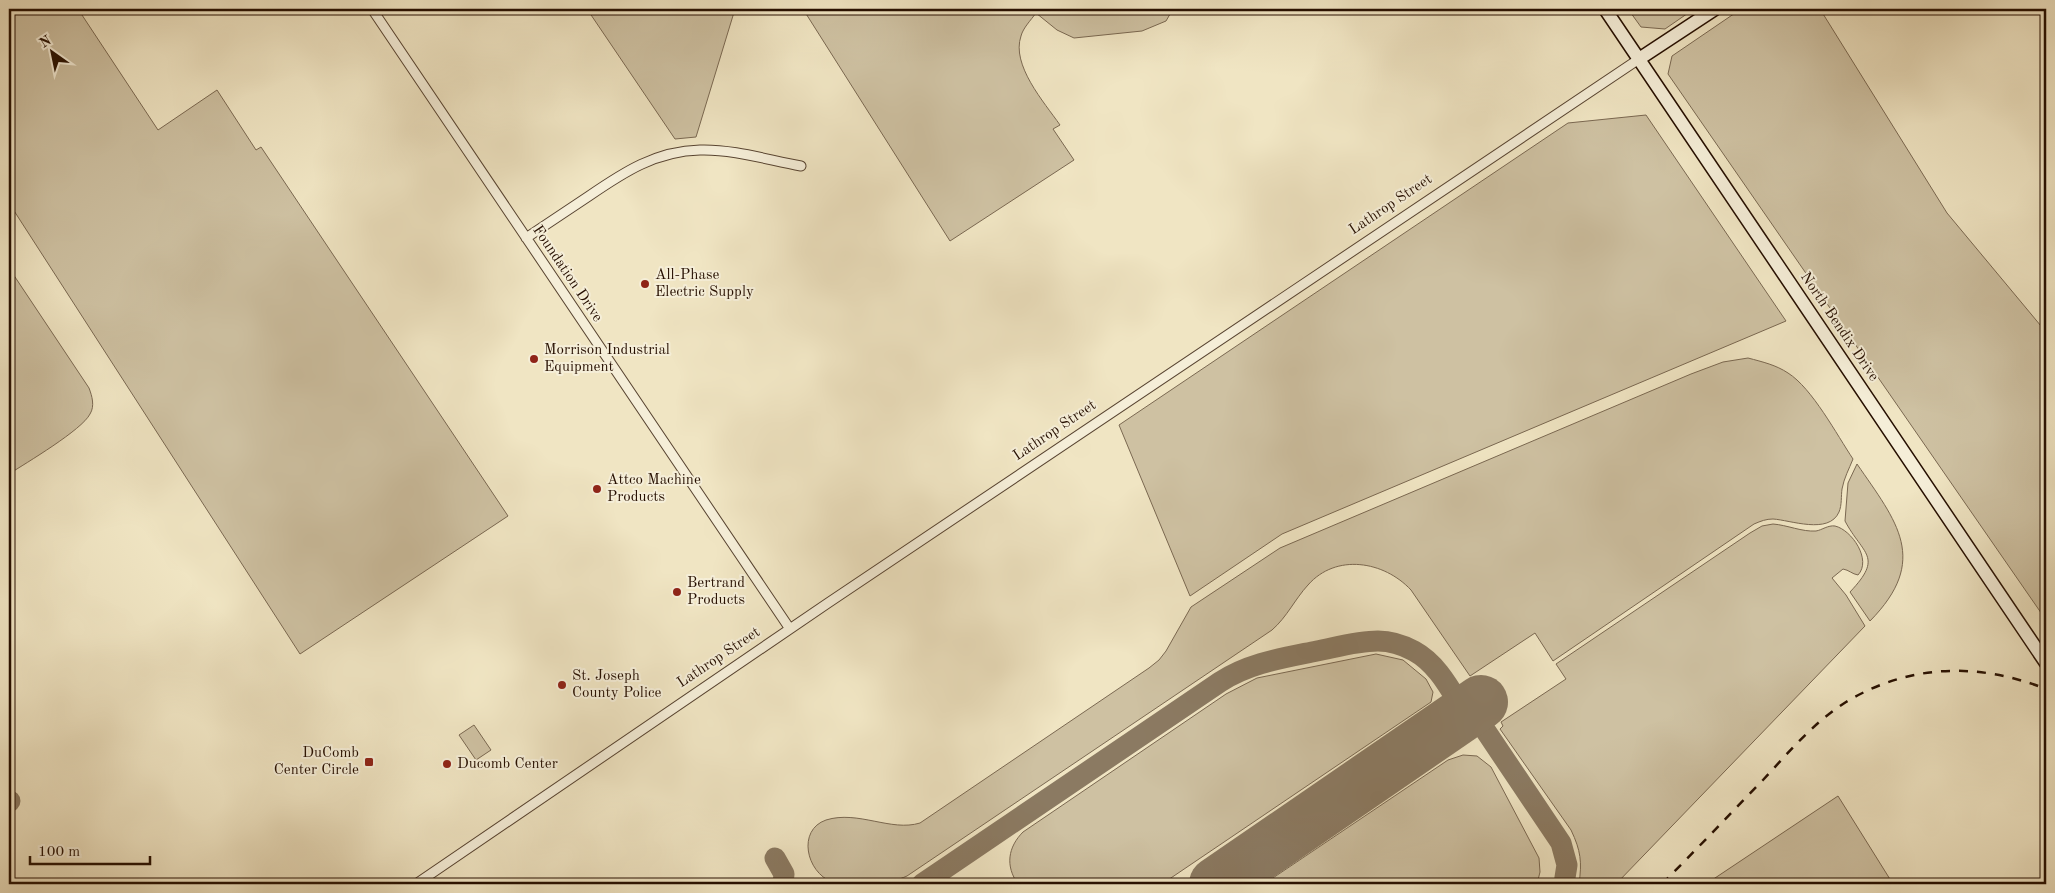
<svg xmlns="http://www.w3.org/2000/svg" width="2055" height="893" font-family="'Old Standard TT',serif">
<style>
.green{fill:#cec1a2;stroke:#7a6851}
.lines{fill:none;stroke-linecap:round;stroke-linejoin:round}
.taxiway{stroke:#8b7a62;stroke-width:21}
.runway{stroke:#8b7a62;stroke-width:54}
.street-casing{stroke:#584431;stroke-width:11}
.secondary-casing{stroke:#260f00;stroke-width:15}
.street{stroke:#f5eed8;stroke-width:9}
.secondary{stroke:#f5eed8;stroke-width:12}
.rail{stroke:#260f00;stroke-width:2.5;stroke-dasharray:9 9;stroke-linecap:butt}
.poi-dot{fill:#8f2418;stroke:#f5eed8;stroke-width:2}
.labels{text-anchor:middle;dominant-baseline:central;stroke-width:4;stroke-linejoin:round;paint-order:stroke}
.street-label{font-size:15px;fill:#260f00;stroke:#f5eed8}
.poi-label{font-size:15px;fill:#260f00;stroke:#f5eed8;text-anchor:start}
</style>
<rect width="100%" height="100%" fill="#f0e5c3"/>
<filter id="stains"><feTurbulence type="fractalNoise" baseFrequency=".004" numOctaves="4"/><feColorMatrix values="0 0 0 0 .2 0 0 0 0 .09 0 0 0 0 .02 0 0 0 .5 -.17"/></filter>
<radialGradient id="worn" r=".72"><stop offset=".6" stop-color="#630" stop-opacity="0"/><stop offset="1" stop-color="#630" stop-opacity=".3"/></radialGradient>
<!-- green -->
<path class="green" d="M9 9H78L158 130 217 90 256 150 261 147 508 516 300 654 9 203Z
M587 9H735L696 137 675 139Z
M803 9H1173L1166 21 1142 31 1074 38 1057 30 1036 13C1031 20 1023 28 1021 36 1011 65 1044 102 1060 125L1053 129 1074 160 950 241Z
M1628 9H1694L1665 29 1641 27Z
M1741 9H1820L1947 213 2046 332V620L1668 74 1672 56Z
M1646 115 1786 321 1282 534 1190 596 1119 425 1568 123Z
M9 268 89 388C92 396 95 406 90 414 82 430 26 463 9 474Z
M1748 358C1763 362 1776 365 1788 373 1812 388 1837 435 1853 459 1849 469 1844 478 1842 489 1841 496 1842 505 1839 512 1829 535 1790 520 1773 519 1766 519 1761 521 1754 524L1553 661 1535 633 1470 676 1411 590C1384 561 1336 553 1308 585 1295 599 1287 617 1272 630L907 876C902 878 898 880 893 881 885 883 838 885 832 882 806 872 797 830 826 820 858 810 891 832 920 823L1149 668 1159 660 1166 651 1191 607 1280 548 1691 374 1723 362Z
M1857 464C1897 522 1930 560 1870 621L1850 592C1884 556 1863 555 1845 521L1848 483Z
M1773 524C1787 525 1802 532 1816 531 1822 530 1828 525 1835 526 1852 530 1872 560 1858 575 1852 574 1849 570 1843 569L1832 578 1846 595 1865 626 1616 884H1579C1582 862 1581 851 1571 830L1500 729 1503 726 1501 722 1566 679 1556 664 1750 533 1762 526Z
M1376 654 1403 660 1426 679 1433 692 1431 702 1162 884H1018C1005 866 1008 847 1023 832L1226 694 1257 678Z
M474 725 491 750 476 760 459 735Z
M1463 755 1477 756 1491 767 1539 858 1540 872 1537 884H1264L1448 760Z
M1838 796 1893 884H1706Z"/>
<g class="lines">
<!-- taxiway -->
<path class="taxiway" d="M1471 709 1561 843 1567 865 1564 884
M9 802 10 801
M775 858 784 874 783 884
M922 884 1220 682C1249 663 1283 658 1317 651 1337 647 1358 641 1378 641 1391 641 1403 645 1414 651 1438 664 1451 691 1465 713"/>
<!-- runway -->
<path class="runway" d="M1216 884 1481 702"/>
<!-- street casing -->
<g class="street-casing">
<path id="street" d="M372 9 790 629
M526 238C547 224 568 210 589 196 624 172 656 151 700 150 733 149 768 160 801 166
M416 884 828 603 1639 59"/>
</g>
<!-- secondary casing -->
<g class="secondary-casing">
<path id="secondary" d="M1605 9 2046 663
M1639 59 1715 9"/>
</g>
<!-- street -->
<use href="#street" class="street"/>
<!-- secondary -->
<use href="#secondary" class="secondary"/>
<!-- rail -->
<path class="rail" d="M1662 884C1696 850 1729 815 1763 780 1788 753 1814 722 1846 702 1909 664 1978 662 2046 689"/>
</g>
<!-- markers -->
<g class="poi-dot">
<circle cx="645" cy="284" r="5"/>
<circle cx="534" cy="359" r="5"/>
<circle cx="597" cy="489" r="5"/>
<circle cx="677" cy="592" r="5"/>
<circle cx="562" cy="685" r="5"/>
<rect x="364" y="757" width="10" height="10" rx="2.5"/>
<circle cx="447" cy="764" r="5"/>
</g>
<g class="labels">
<!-- street labels -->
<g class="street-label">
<text transform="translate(1391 205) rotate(-34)">Lathrop Street</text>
<text transform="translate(567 274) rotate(56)">Foundation Drive</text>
<text transform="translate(1839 327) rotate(56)">North Bendix Drive</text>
<text transform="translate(1055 431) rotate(-34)">Lathrop Street</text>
<text transform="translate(719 658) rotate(-34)">Lathrop Street</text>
</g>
<!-- poi labels -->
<g class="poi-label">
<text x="655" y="275">All-Phase<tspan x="655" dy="17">Electric Supply</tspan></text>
<text x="544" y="350">Morrison Industrial<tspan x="544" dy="17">Equipment</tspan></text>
<text x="607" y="480">Attco Machine<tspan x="607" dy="17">Products</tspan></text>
<text x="687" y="583">Bertrand<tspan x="687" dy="17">Products</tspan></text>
<text x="572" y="676">St. Joseph<tspan x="572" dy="17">County Police</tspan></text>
<text x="359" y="753" text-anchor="end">DuComb<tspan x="359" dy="17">Center Circle</tspan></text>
<text x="457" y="764">Ducomb Center</text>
</g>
</g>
<!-- margin -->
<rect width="2055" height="893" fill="none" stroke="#f0e5c3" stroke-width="30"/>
<rect x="10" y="10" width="2035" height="873" fill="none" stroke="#260f00" stroke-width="2.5"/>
<rect x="15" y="15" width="2025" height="863" fill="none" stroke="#260f00"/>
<!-- north arrow -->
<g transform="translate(52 52) rotate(327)" stroke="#f5eed8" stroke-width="4" paint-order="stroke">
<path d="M0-4L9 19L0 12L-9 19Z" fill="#260f00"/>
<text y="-8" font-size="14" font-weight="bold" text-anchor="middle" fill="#260f00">N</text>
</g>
<!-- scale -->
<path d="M30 856v8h120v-8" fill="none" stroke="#260f00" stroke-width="2.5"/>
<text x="38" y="856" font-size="15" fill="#260f00" stroke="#f5eed8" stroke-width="4" paint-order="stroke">100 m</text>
<rect width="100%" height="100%" filter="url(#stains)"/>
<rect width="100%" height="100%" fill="url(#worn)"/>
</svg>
